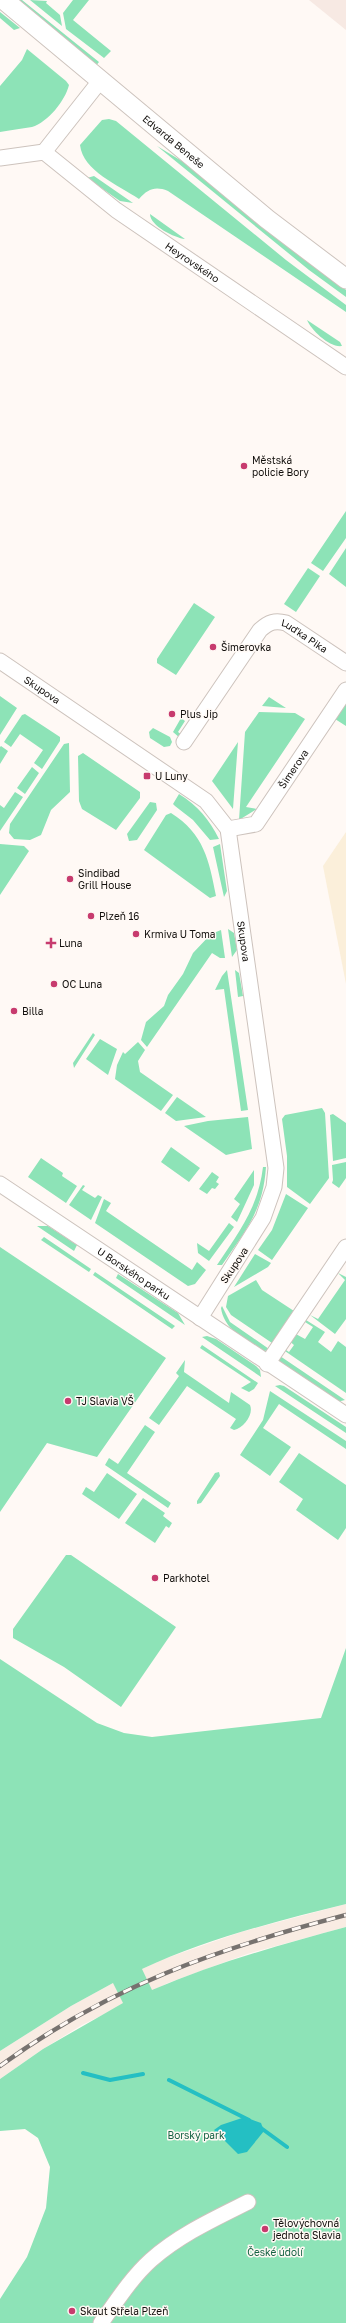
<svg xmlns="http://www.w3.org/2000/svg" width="346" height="2323" font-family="'Golos Text',sans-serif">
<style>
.built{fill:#f9ece3}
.industrial{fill:#f7e9e3}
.education{fill:#fbefda}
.green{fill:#8de3b7}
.water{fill:#24bfc3}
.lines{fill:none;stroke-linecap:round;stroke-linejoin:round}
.stream{stroke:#24bfc3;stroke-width:4}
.minor-casing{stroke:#cdc3bd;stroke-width:17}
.tertiary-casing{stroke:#cdc3bd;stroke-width:21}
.minor{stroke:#fff;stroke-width:15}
.tertiary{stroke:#fff;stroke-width:19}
.rail-casing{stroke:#77726f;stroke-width:4.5}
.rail{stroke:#fff9f5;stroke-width:3;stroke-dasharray:9;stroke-linecap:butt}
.poi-dot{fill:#c73b6e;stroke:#fff9f5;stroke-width:1.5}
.labels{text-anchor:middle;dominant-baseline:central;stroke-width:3;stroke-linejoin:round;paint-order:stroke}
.street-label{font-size:10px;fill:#120f0c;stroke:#fff9f5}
.poi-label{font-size:10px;fill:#120f0c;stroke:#fff9f5;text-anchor:start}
.park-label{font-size:10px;fill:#176344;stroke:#fff9f5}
</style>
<rect width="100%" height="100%" fill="#fff9f5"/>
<!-- built -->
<path class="built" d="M346 1904V1927L247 1954 168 1983 82 2025 43 2049 0 2079V2051L71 2006 113 1983 161 1960 241 1932Z"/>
<!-- industrial -->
<path class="industrial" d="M309 0H346V30Z"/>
<!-- education -->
<path class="education" d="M346 832V984L323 866Z"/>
<!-- green -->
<path class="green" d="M13 0H22L99 62 95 67Z
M30 0 47 1 46 3 60 15 62 26Z
M73 0H89L73 20 111 51 104 58 66 29 63 13Z
M0 12 20 28 14 30 0 18Z
M27 49 66 81 69 85C65 101 48 122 32 127 21 129 10 130 0 132V86L22 60Z
M109 119 116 121 286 260 346 305V312L168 191C155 186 148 189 139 199 118 185 83 171 80 145L102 120Z
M157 146 190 166 301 256 346 290V297L309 270Z
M94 176 133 203 120 201 87 178Z
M150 214 185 239C175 238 150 226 150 214Z
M307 320 340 342 342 346C330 348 311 330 307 320Z
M346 511V538L323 571 311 563Z
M346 548V587L329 574Z
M308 568 320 576 296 612 284 604Z
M194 603 215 617 176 675 157 663V659Z
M0 696 17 708 0 735Z
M269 697 286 708 262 706Z
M346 703V726L335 719Z
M259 712 295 713 305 719 246 807 257 809 239 820 245 732Z
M25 714 60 737V741L42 769 34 763 43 750 20 734 11 747 4 742 22 715Z
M181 718 185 721 178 732 182 735 180 738 173 732Z
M153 728 170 737 172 742 170 746 164 747 150 738 149 732Z
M238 742 233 809 212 781Z
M69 743 70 792 51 810 41 835 30 840 14 839 9 833 10 824 64 744Z
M1 746 8 751 0 764V747Z
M83 753 140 792V798L116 830 82 809 79 801 78 756Z
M32 767 39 773 25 794 17 788Z
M15 792 23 797 0 831V805L4 808Z
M179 794C198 806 209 819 219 839L210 840 193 820 175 806 173 804Z
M150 802 156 803 157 810 137 840 129 841 127 834Z
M171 813C204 834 209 860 216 896L210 898 144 850 166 815Z
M0 844 24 846 29 851 0 895Z
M220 844 227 891 224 897 213 847Z
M228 929 234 933 237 950 232 957Z
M221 930 225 958H220L212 953 147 1047 141 1040 146 1022 164 1006 168 995 183 974 193 953 211 934Z
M227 970 248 1110 241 1111 224 989 215 990 222 976Z
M235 970 239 973 243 996 238 997Z
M93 1033 95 1035 74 1068 73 1063Z
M100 1039 117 1049 108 1075 86 1059Z
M138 1042 145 1050 138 1061 140 1072 173 1095 161 1111 115 1079 117 1065 123 1052 125 1054Z
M177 1097 206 1117 176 1121 165 1113Z
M322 1108 325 1113 329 1178 310 1204 287 1187V1156L282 1119 285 1115Z
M333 1114 346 1123V1158L333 1161 330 1115Z
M248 1117 252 1149 226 1155 184 1126 208 1121Z
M171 1147 200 1168 189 1182 161 1162Z
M41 1158 63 1173 62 1176 77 1186 66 1203 28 1177Z
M346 1162V1178L339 1188 332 1183 333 1180 332 1165Z
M263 1167H266C263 1211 246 1230 222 1265H217C239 1232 258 1208 263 1167Z
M254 1170V1185L237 1222 231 1217 240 1204 234 1199Z
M212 1172 219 1177 216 1182 219 1184 215 1189 212 1188 207 1194 199 1189Z
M83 1185 85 1186 82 1190 95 1198 98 1195 102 1197 91 1220 69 1205Z
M286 1194 308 1208 272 1260 258 1250 272 1230Z
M104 1199 111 1203 106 1211 192 1270 197 1262 206 1270 195 1284 188 1286 95 1223Z
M229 1223 234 1227 209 1261 198 1253 197 1243 209 1251Z
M37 1226H48L77 1245 74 1251Z
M44 1237 91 1269 89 1272 41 1240Z
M0 1247 166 1358 97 1457 47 1443 0 1512Z
M255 1254 271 1263 268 1267 234 1287Z
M95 1272 175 1326 172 1329 93 1275Z
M338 1273 346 1277V1319L335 1334 310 1315 318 1319 345 1280Z
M118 1274 178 1313 185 1325 116 1278Z
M256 1280 262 1290 294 1311 272 1343 231 1315 226 1307 228 1296Z
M222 1306 230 1322 269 1349 263 1352C246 1340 224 1330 221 1308Z
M306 1320 325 1332 318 1342 331 1352 338 1341 346 1347V1393L282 1349 283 1348 289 1352 294 1345 288 1340 294 1333 305 1339 313 1327 305 1322Z
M207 1336 216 1339 256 1366 260 1370 261 1377 202 1337Z
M202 1345 258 1383 254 1389 249 1392 241 1388 251 1382 200 1348Z
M280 1356 345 1400 337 1402 278 1363Z
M185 1360 184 1372 229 1403 231 1392 250 1405C254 1414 244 1428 234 1430L230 1428 236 1419 187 1386 159 1425 149 1418 179 1376 176 1373Z
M280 1385 284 1386 346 1427V1433L275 1386Z
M270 1391 346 1441V1449L279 1404 263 1428 291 1447 270 1476 240 1455 263 1420Z
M145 1425 155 1432 127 1473 171 1503 168 1508 105 1465 109 1458 118 1464Z
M299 1453 346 1485V1528L338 1540 296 1510 303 1499 279 1482Z
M219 1472 220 1476 201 1503 197 1504V1501L215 1473Z
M107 1473 137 1494 119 1519 82 1494 86 1487 94 1492Z
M143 1498 165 1513 163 1516 172 1523 169 1528 166 1526 155 1543 125 1523Z
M66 1555H71L176 1627 121 1707 64 1667 13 1638V1629Z
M346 1648V1904C277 1921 207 1939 142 1969L152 1990C215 1963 280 1945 346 1927V2323H0V2299L27 2257 46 2208 50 2167 38 2138 25 2129 0 2131V2079L43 2049 123 2003 113 1983 71 2006 0 2051V1659L97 1723 124 1733 152 1737 321 1718Z"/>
<!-- water -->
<path class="water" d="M245 2117 261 2123 264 2131 247 2152 238 2154 214 2130 221 2125Z"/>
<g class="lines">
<!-- stream -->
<path class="stream" d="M83 2073 110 2080 143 2074
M169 2080 249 2120
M261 2128 287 2147"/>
<!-- minor casing -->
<g class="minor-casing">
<g id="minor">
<path id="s1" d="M44 152 116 210 346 367"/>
<path d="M0 158 44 152 100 81"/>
<path id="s2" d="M0 661 206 801 228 829 276 1168 274 1187 263 1218 200 1318"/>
<path id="s3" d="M184 742 260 630C269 622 275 620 286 623L346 663"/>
<path id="s4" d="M228 829 256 824 346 690"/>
<path id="s5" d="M0 1184 346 1415"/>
<path d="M267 1364 346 1247"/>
<path d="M101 2323C116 2302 131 2278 151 2260 179 2235 214 2219 248 2202"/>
</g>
</g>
<!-- tertiary casing -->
<g class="tertiary-casing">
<g id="tertiary">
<path id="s6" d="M4 0 267 219 346 279"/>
</g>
</g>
<!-- minor -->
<use href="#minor" class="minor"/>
<!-- tertiary -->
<use href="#tertiary" class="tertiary"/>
<!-- rail casing -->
<g class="rail-casing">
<path id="rail" d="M0 2066C110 1986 216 1949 346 1915"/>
</g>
<!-- rail -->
<use href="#rail" class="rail"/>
</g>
<!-- markers -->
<g class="poi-dot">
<circle cx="244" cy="466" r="4"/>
<circle cx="213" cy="647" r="4"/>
<circle cx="172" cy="714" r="4"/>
<rect x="143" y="772" width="8" height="8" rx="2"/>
<circle cx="70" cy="879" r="4"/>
<circle cx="91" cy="916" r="4"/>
<circle cx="136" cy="934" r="4"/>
<path d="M49 937h4v4h4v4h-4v4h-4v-4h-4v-4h4z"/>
<circle cx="54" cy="984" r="4"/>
<circle cx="14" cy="1011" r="4"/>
<circle cx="68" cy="1401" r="4"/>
<circle cx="155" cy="1578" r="4"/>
<circle cx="265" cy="2229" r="4"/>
<circle cx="72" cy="2311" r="4"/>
</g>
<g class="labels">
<!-- street labels -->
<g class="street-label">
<text stroke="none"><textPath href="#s6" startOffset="221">Edvarda Beneše</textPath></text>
<text stroke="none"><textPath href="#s1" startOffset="185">Heyrovského</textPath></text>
<text stroke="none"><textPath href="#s3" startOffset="186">Luďka Pika</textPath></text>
<text stroke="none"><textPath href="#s2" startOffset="51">Skupova</textPath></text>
<text stroke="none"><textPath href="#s4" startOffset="95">Šimerova</textPath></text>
<text stroke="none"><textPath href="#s2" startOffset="398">Skupova</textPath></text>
<text transform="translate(234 1265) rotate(-56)">Skupova</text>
<text stroke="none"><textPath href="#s5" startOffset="161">U Borského parku</textPath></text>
</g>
<!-- poi labels -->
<g class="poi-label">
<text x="252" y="460">Městská<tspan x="252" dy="12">policie Bory</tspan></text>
<text x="221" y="647">Šimerovka</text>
<text x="180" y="714">Plus Jip</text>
<text x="155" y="776">U Luny</text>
<text x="78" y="873">Sindibad<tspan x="78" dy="12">Grill House</tspan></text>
<text x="99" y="916">Plzeň 16</text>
<text x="144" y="934">Krmiva U Toma</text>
<text x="59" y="943">Luna</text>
<text x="62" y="984">OC Luna</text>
<text x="22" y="1011">Billa</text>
<text x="76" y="1401">TJ Slavia VŠ</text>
<text x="163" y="1578">Parkhotel</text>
<text x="273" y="2223">Tělovýchovná<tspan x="273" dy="12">jednota Slavia</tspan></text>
<text x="80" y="2311">Skaut Střela Plzeň</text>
</g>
<!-- park labels -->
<g class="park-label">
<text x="196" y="2135">Borský park</text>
<text x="275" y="2252">České údolí</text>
</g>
</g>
</svg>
